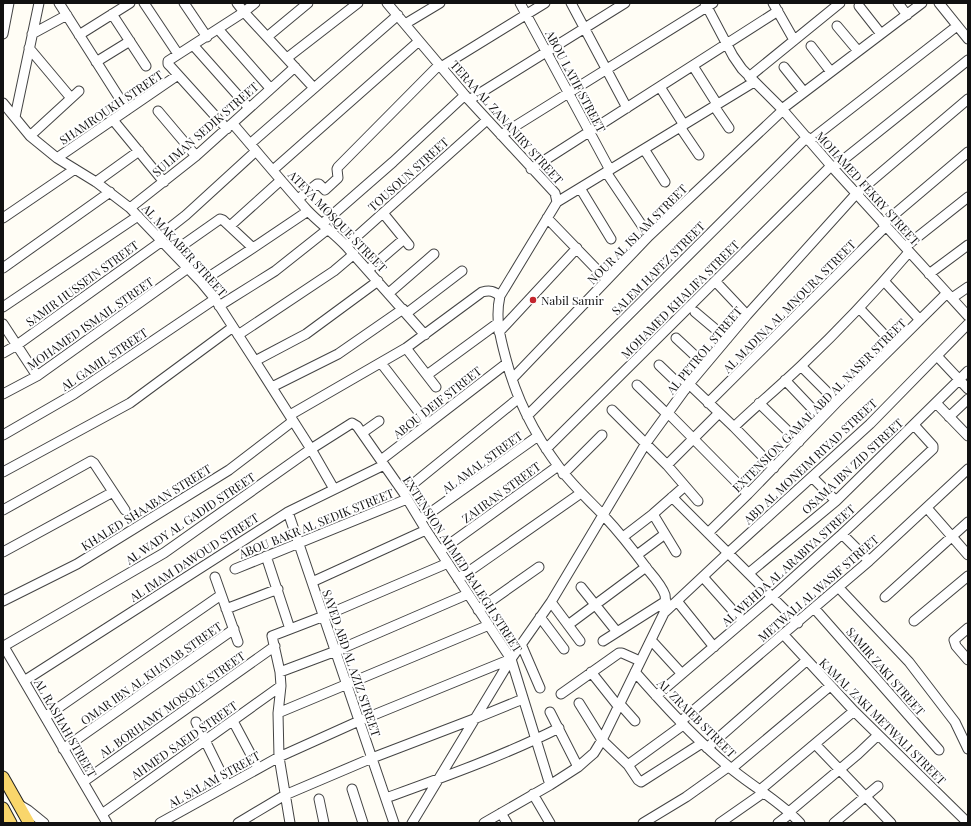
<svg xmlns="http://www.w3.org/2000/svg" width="971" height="826" font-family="'Playfair Display',serif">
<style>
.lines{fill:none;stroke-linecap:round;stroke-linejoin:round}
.minor-casing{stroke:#444;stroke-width:11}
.major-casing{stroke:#222;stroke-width:13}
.minor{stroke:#fff;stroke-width:9}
.major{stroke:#f9d66b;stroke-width:11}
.poi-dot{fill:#c4262e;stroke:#fff;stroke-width:1.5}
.labels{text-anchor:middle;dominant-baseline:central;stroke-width:4;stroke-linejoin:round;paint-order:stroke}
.street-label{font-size:12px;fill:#111;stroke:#fff}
.poi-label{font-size:12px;fill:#111;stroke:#fff;text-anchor:start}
</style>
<rect width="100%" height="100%" fill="#fffdf5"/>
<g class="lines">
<!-- minor casing -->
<g class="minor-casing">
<path id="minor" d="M59 3 127 110
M144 3 178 54
M184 3 207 37
M237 3 244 12 314 88
M387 3 469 100 555 193 557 202 500 296C495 318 500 337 506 359 516 398 535 435 559 467 572 485 589 500 604 516 620 533 634 551 648 570 654 577 662 586 665 595 666 601 665 607 664 613L602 740 594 753 578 767 550 785 484 823
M520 3 610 170
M571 3 627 108
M705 3 733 56 742 69 782 109 833 168 968 316
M773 3 794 40
M898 3 907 15
M939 3 968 39
M859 6 881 34
M112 14 146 66
M405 24 440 3
M837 26 858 51
M218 29 270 88
M3 34 9 3
M32 34 67 15
M79 35 130 3
M267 37 308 3
M193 45 249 108
M811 46 831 72
M29 48 71 98
M287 58 358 3
M96 62 130 41
M693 66 717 104
M441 67 545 3
M784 67 804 92
M749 77 840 3
M660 87 684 125
M469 100 625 3
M3 103 30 136 57 158 96 182 130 208 201 282 215 299 255 361 311 449 334 489
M714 106 729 128
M782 109 922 3
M158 111 196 156
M15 117 39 3
M113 120 164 182
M233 124C258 153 282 182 307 210 319 223 334 233 346 246L425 335
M680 127 699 155
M227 129 170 66 168 64V61L244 12 255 3
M501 135 713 3
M30 136 79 91
M809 141 957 26
M250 144 398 15
M644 149 665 182
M57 158 178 75
M833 168 968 60
M531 169 778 11
M273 170 419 41
M606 172 649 236
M96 182 139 151
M580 188 611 239
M298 199 317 184H319L325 190 338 178 337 169 338 167 439 65
M557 202 754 82
M130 208 196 156 295 67
M383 213 409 245
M3 218 75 169
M547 218 607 280
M322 224 393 162 465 95
M883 224 968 152
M230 226 281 180
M158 237 186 215 256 151
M346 246 487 120
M905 247 968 197
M173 252 220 219 223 220 253 248
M3 268 110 192
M368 270 404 239
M929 274 968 245
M715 281 747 315
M884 281 920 320
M201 282 253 248 308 211
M389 293 434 254
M952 298 968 287
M219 306 275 271 328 229
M3 307 138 216
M860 309 894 345
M695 312 727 339
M407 313 462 271
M3 324 37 376
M499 332 577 248
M238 335 334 271 354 254
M676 338 705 365
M406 348 436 387
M3 353 17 345 162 241
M937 356 968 389
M255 361 306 334 378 281
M381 363 428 424
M659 365 685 390
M801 366 837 402
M427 375 498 323
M512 379 649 236 783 110
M785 380 821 418
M689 384 734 427 774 468
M637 385 667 414
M272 387 338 354 403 309
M3 394 37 376 188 268
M708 403 886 226
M759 403 799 442
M936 403 968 436
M612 410 667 465 698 501
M668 413 748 494
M290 415 406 348 482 292C490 290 494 291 500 296
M527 416 807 137
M949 417 968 399
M734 427C756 406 780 386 802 365 840 329 875 292 909 252
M362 433 379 421
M3 435 74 394 215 299
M546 449 831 166
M381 460 507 363
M667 465 719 413
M3 472 130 403 233 327
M563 474 602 435
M812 477 836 501
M403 492 519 398
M672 497 798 623
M927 508 968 555
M3 510 91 461 94 463 125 510
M288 512 394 823
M653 514 676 552
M420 520 538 436
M708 533 748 494 837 402 947 293
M842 534 869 561
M623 537 653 514 685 486
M440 551 558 466
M3 552 113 492
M637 555 665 534
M266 556 290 629
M235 569 407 499
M749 573 836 501 968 371
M215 577 238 642
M703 577 743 622
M458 579 581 493
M312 582 426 530
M581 587 617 632
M839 588 909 662 955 722 968 749
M885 597 968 522
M3 601 77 564 229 470 293 421
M677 601 714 647
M551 602 580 641
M814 608 939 750
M226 609 278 589
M478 610 539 567
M664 613 728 553 870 424 968 324
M540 617 564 649
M914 621 968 576
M568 625 646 567
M968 628 954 640 956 646 968 660
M783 634 854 711 968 823
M651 640 682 674
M603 641 666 601
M521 644 540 688
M3 645 107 823
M4 646 164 553 311 449 352 423 357 426 403 492 426 530 511 659 550 785
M280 672 336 651 468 594
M591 672 618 706
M635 672C664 705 694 738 728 766 751 786 779 800 800 823
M24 681 288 512 384 465
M561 694 619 653H622L640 661
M656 696 772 597 842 534 933 449V446L914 425
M579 703 602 740 628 765 638 780 641 782 702 743
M619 703 635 721
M550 712 578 767
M278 713 489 625
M45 717 221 595
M233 721 258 768
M196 722 227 785
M680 722 869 561 968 469
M815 744 891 823
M707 748 806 661
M63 749 234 629
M628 765 683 725
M731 769 830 686
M83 782 275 646
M352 789 363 823
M760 790 854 711
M533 794 550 823
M386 798C444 777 503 756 559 728
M319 799 324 823
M18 804 28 810 44 823
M789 812 858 754 878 735
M501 813 507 823
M102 814 281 686
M160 823 279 757 359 721 511 659
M238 823 285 795 372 758 474 719 523 699
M290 823 279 757 278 713 281 686 280 672 272 636 324 616 448 563
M412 823 511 659 551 602 646 443 689 384 747 315 856 194 968 99
M643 823 686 797 728 767
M720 823 763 793
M778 823 791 813
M834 823 878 786"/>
</g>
<!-- major casing -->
<g class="major-casing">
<path id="major" d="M3 777 29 823
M3 808 11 823"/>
</g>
<!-- minor -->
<use href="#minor" class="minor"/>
<!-- major -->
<use href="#major" class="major"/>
</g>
<!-- markers -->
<circle class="poi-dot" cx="533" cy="300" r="4"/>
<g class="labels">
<!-- street labels -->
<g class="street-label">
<text transform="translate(576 81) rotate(62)">ABOU LATIF STREET</text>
<text transform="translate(111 107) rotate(-34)">SHAMROUKH STREET</text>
<text transform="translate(507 122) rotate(48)">TERAA AL ZANANIRY STREET</text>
<text transform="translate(205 129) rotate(-41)">SULIMAN SEDIK STREET</text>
<text transform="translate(408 174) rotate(-42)">TOUSOUN STREET</text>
<text transform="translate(868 188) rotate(48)">MOHAMED FEKRY STREET</text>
<text transform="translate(338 221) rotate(46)">ATEYA MOSQUE STREET</text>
<text transform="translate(637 234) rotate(-45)">NOUR AL ISLAM STREET</text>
<text transform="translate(185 250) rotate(48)">AL MAKABER STREET</text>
<text transform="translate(658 268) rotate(-45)">SALEM HAFEZ STREET</text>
<text transform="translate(82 283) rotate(-36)">SAMIR HUSSEIN STREET</text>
<text transform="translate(680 299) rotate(-45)">MOHAMED KHALIFA STREET</text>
<text transform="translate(789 306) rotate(-45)">AL MADINA AL MNOURA STREET</text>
<text transform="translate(90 323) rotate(-35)">MOHAMED ISMAIL STREET</text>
<text transform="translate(704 350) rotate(-50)">AL PETROL STREET</text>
<text transform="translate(104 359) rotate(-34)">AL GAMIL STREET</text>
<text transform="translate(437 402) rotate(-38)">ABOU DEIF STREET</text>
<text transform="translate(819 405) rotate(-45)">EXTENSION GAMAL ABD AL NASER STREET</text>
<text transform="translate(810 461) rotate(-43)">ABD AL MONEIM RIYAD STREET</text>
<text transform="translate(482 462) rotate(-36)">AL AMAL STREET</text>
<text transform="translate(852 466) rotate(-43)">OSAMA IBN ZID STREET</text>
<text transform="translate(501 492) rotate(-36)">ZAHRAN STREET</text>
<text transform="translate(146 507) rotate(-32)">KHALED SHAABAN STREET</text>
<text transform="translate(190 518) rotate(-34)">AL WADY AL GADID STREET</text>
<text transform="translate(316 523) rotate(-22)">ABOU BAKR AL SEDIK STREET</text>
<text transform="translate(194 557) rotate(-33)">AL IMAM DAWOUD STREET</text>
<text transform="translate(463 564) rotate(57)">EXTENSION AHMED BALEGH STREET</text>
<text transform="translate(788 565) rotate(-42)">AL WEHDA AL ARABIYA STREET</text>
<text transform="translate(818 588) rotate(-41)">METWALI AL WASIF STREET</text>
<text transform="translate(352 663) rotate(71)">SAYED ABD AL AZIZ STREET</text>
<text transform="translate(886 671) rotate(49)">SAMIR ZAKI STREET</text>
<text transform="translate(151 673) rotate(-35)">OMAR IBN AL KHATAB STREET</text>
<text transform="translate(172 704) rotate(-35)">AL BORHAMY MOSQUE STREET</text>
<text transform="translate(697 718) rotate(45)">AL ZRAIEB STREET</text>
<text transform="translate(883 721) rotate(45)">KAMAL ZAKI METWALI STREET</text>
<text transform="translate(66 728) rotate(60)">AL RASHAH STREET</text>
<text transform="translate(184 740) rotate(-35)">AHMED SAEID STREET</text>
<text transform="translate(214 779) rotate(-29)">AL SALAM STREET</text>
</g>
<!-- poi labels -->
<g class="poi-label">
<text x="541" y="300">Nabil Samir</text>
</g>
</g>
<!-- border -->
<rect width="971" height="826" fill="none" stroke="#111111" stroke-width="8"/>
</svg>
